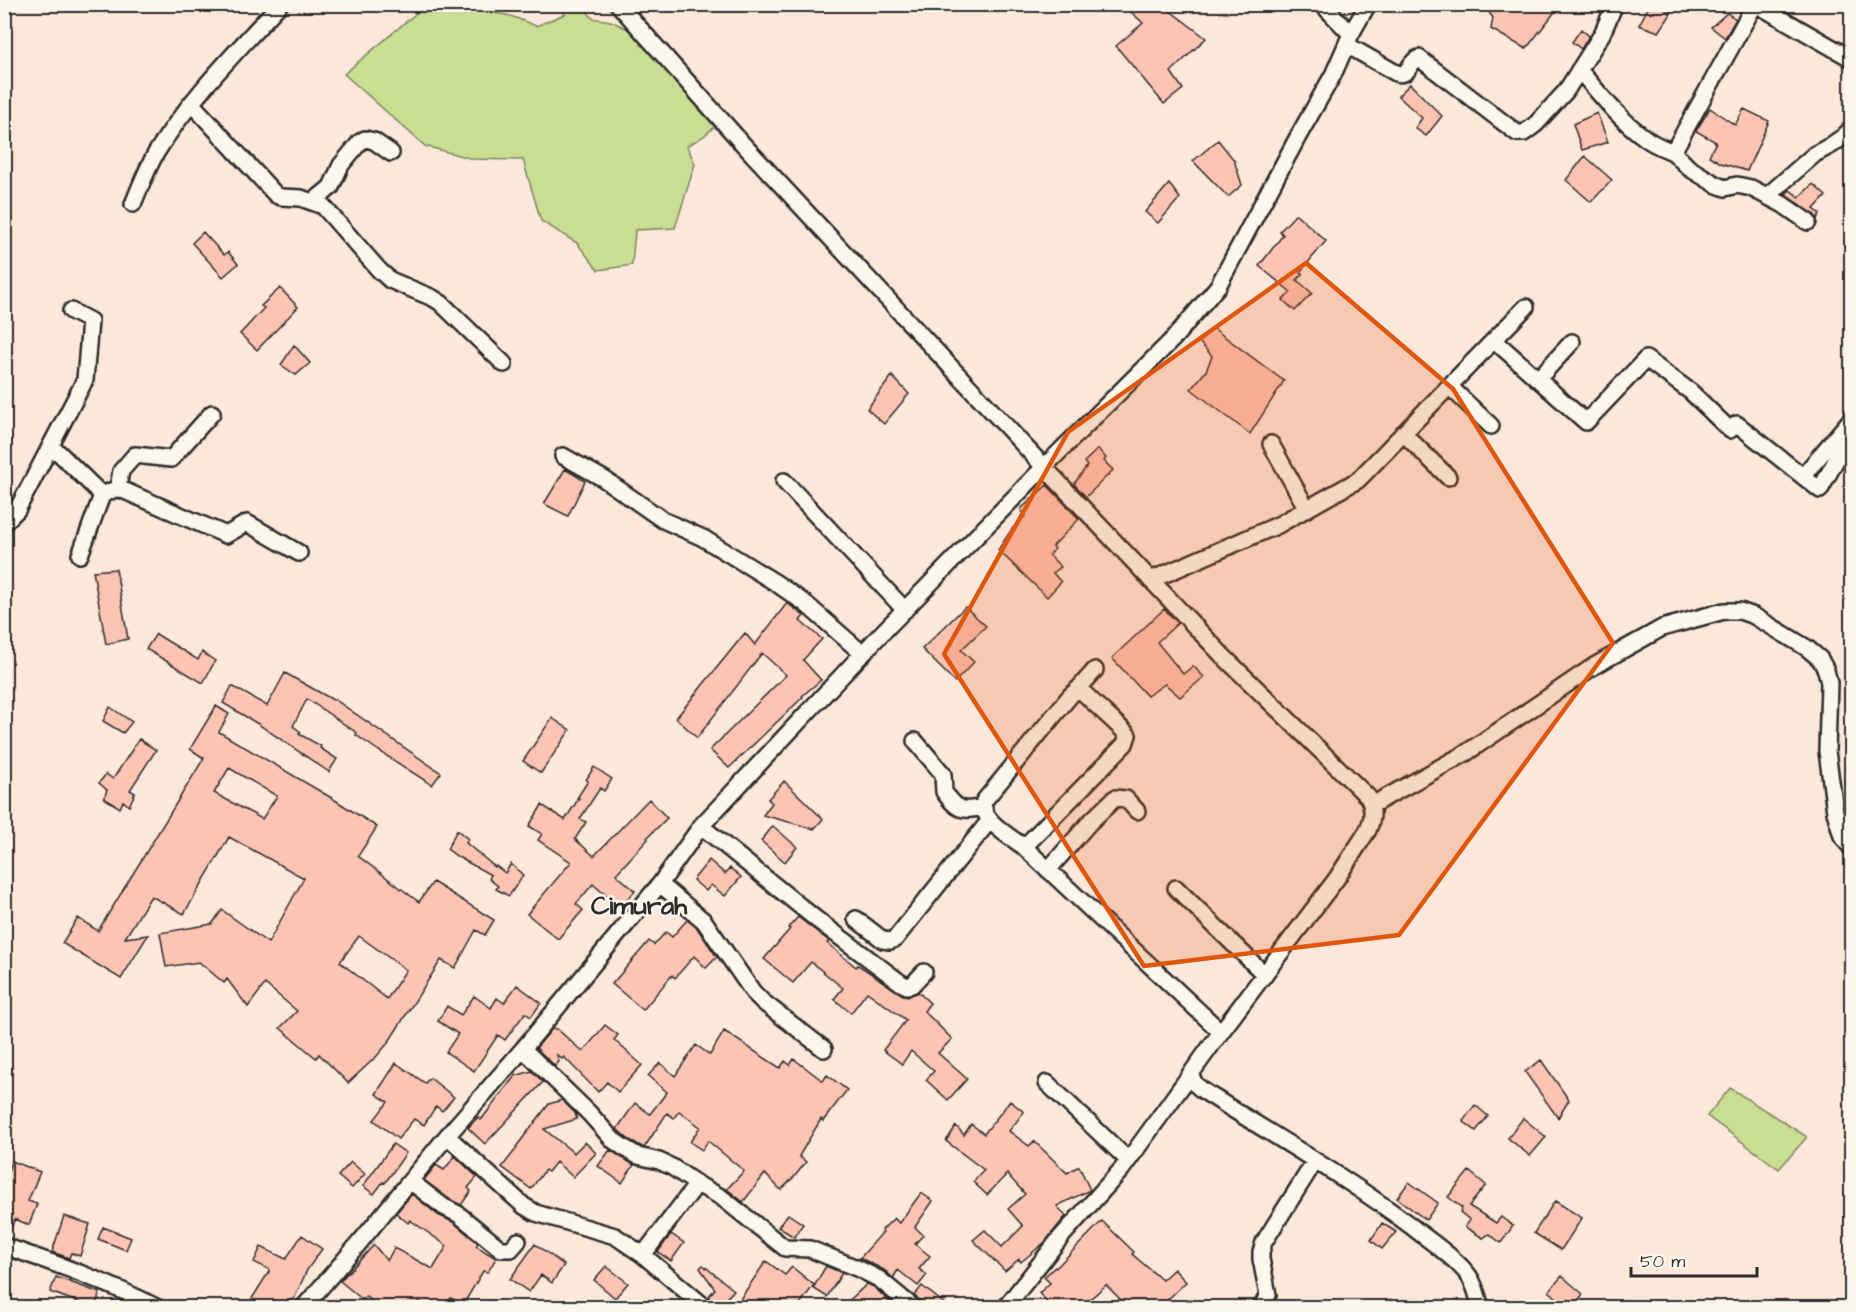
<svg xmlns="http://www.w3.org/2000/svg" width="1856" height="1312" font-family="'Architects Daughter',sans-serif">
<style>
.green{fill:#c9de93;stroke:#7a845f;stroke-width:1.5}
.building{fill:#fdc3b3;stroke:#2b2b2b;stroke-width:1.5;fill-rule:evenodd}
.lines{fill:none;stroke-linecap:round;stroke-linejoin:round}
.street-casing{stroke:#2b2b2b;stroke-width:20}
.street{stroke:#fbf7ec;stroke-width:15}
.marked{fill:#df570e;fill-opacity:0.2;stroke:#df570e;stroke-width:4.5;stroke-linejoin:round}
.labels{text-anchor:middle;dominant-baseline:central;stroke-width:5;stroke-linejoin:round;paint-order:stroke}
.quarter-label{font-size:26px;font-weight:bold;fill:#2b2b2b;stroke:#fbf7ec}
</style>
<rect width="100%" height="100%" fill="#fce7db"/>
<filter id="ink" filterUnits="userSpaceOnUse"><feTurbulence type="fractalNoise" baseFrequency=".0167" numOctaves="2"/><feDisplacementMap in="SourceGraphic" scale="12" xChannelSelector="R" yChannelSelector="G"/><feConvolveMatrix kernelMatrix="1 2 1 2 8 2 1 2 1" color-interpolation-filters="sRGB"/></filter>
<g filter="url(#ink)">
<!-- green -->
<path class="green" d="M426 5H474L483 11 511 16 536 26 565 14 562 5H583L592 18 611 21 630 30 716 125 704 136 687 146 695 164 675 228 635 230 632 265 598 270 577 243 541 221 523 160 473 159 425 146 344 74Z
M1730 1088 1807 1137 1779 1169 1707 1116Z"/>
<!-- building -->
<path class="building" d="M1137 4H1161L1206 38 1171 72 1183 89 1164 104 1116 46 1143 23 1131 12Z
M1483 4H1561L1526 49 1491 29 1493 18Z
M1650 4H1659L1671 14 1659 32 1639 25Z
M1727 13 1736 19 1725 38 1711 27Z
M1581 29 1589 36 1581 49 1572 42Z
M1410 84 1442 116 1426 136 1415 128 1422 118 1398 96Z
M1710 108 1735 125 1744 109 1769 121 1747 171 1721 163 1709 156 1716 142 1696 131Z
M1597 113 1608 142 1582 150 1573 124Z
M1218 140 1234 160 1242 185 1228 197 1193 161Z
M1585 156 1612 180 1591 202 1566 180Z
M1169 184 1180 198 1158 223 1145 212Z
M1813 184 1826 196 1814 209 1820 214 1817 219 1814 214 1785 195 1790 190 1799 197Z
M1296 214 1326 241 1300 272 1303 274 1297 280 1312 293 1295 311 1283 300 1291 292 1259 266 1283 235 1280 231Z
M203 232 224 255 228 252 238 264 223 277 192 243Z
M280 288 298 307 257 350 240 334 264 308 261 306Z
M1213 328 1284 381 1250 434 1191 389 1206 371 1212 356 1199 342Z
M294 345 310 363 296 375 281 365Z
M892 376 909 394 884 424 867 409Z
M1098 449 1106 458 1104 461 1113 470 1086 497 1074 484 1087 466 1084 462Z
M565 469 585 481 568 516 544 504Z
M1047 485 1079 519 1053 546 1055 549 1049 555 1061 567 1053 573 1061 582 1047 597 998 550 1012 529 1025 516 1021 509Z
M116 569 128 639 106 644 93 571Z
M787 603 804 616 800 621 822 639 803 660 821 680 802 696 803 697 729 768 710 750 786 675 762 653 697 738 676 718 745 633 755 645Z
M965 607 986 626 961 650 974 662 955 682 922 649Z
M1164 609 1178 623 1157 642 1183 674 1193 666 1204 677 1180 697 1165 684 1147 696 1112 658Z
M156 634 198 660 202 652 215 661 203 683 146 649Z
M285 673 333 700 334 699 441 773 432 785 379 751 356 735 357 733 307 699 293 726 301 732 299 734 321 746 320 748 337 759 329 772 258 724 223 703 232 686 267 706Z
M216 706 229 714 219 732 335 800 377 827 358 856 419 902 433 882 494 920 485 935 476 930 455 968 441 960 388 1043 377 1056 348 1083 319 1054 316 1058 280 1028 297 1011 265 984 248 1007 227 979 224 983 199 962 166 967 160 933 212 924 222 910 268 943 304 878 229 837 184 914 151 896 125 938 148 935 121 979 62 943 78 918 98 931 204 758 190 749ZM229 768 277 796 262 819 214 793ZM359 936 406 970 387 999 340 962Z
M110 707 132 722 123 733 103 721Z
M552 718 570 730 541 773 523 761Z
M139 739 156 750 130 790 135 793 129 806 123 801 120 808 104 798 107 790 99 783 106 774 113 779Z
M594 767 612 779 604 791 600 788 580 819 586 822 575 839 594 856 649 799 667 818 647 838 648 839 616 874 635 891 620 908 593 884 576 904 583 910 558 939 527 914 571 862 538 840 542 834 529 826 542 805 565 820 579 798H577L588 781 586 780Z
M784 781 823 819 814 829 763 815 772 803 768 799Z
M773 826 797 847 785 862 761 841Z
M457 830 468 839 466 843 495 867 496 866 505 873 511 864 523 875 509 896 496 889 498 886 489 879 491 875 458 857 447 849Z
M709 860 725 874 730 868 741 877 725 896 711 885 706 891 693 880Z
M798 917 829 941 827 943 856 967 858 965 903 995 909 996 918 992 930 1003 924 1011 952 1039 938 1053 967 1079 948 1100 926 1080 934 1071 911 1051 902 1064 883 1050 906 1020 867 992 851 1013 834 999 843 988 811 962 793 983 764 959 790 929 788 928Z
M687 920 697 928 717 957 706 968 694 956 675 978 672 975 643 1010 612 984 649 941 654 945 666 932 672 937Z
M517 985 541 1003 531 1017 525 1013 505 1040 498 1035 474 1071 446 1052 458 1034 438 1021 447 1006 461 1015 474 996 491 1008 497 998 504 1003Z
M605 1025 618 1035 614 1040 642 1065 618 1092 607 1082 598 1092 564 1057 562 1059 557 1055 559 1062 555 1066 536 1048 552 1029H557L583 1052Z
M724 1031 780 1068 785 1061 790 1065 794 1059 823 1081 827 1075 847 1090 823 1121 821 1119 799 1156 806 1162 795 1176 781 1190 765 1174 743 1202 727 1189 744 1171 708 1141 702 1150 690 1142 700 1127 679 1111 674 1118 667 1113 644 1148 628 1139 617 1129 635 1103 650 1114 667 1092 648 1076 660 1063 675 1076 696 1045 710 1055Z
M1541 1060 1569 1100 1558 1118 1525 1072Z
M396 1063 425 1083 430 1078 454 1097 442 1111 436 1106 424 1125 414 1119 398 1139 374 1120 388 1102 376 1094Z
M532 1071 543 1082 485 1144 468 1128 478 1117 481 1120 515 1076Z
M562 1100 575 1113 577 1119 544 1129 574 1153 585 1142 596 1153 573 1177 556 1162 548 1172 545 1170 531 1189 502 1167 517 1148 516 1147 549 1104Z
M1010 1101 1024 1112 1009 1131 1029 1146 1034 1141 1067 1173 1079 1166 1090 1190 1057 1206 1066 1216 1044 1243 1021 1262 1019 1259 1005 1271 973 1240 985 1230 1002 1247 1023 1226 1008 1209 1025 1194 1007 1174 987 1195 973 1182 984 1170 946 1141 956 1126 964 1135 971 1124 984 1134Z
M1475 1105 1488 1116 1476 1131 1463 1121Z
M1523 1118 1546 1137 1530 1156 1508 1138Z
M393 1144 406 1153 385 1183 383 1182 374 1194 363 1186Z
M610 1150 634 1165 622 1183 598 1166Z
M455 1156 477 1177 468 1188 471 1191 461 1205 449 1199 424 1180 436 1165 444 1170Z
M12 1161 40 1172 28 1201 37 1204 29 1225 15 1219 7 1237H4V1180Z
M351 1162 365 1174 352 1188 338 1176Z
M1469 1171 1486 1185 1469 1206 1496 1223 1501 1217 1513 1226 1501 1243 1489 1234 1483 1238 1465 1227 1470 1220 1460 1212 1462 1208 1448 1197Z
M1409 1182 1438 1203 1426 1220 1397 1198Z
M921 1193 933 1201 915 1227 923 1235 915 1244 930 1256 919 1269 927 1275 918 1286 898 1270 893 1278 884 1270 860 1258 883 1232 882 1230 894 1218 899 1223Z
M412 1194 438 1215 453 1222 478 1243 476 1246 496 1258 488 1272 483 1271 463 1305 451 1298 443 1308H426L419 1301 414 1308H380L366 1296 363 1300 340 1281 374 1245 387 1261 394 1248 433 1269 447 1246 410 1220 408 1223 396 1213Z
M1555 1201 1582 1218 1561 1250 1534 1233Z
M788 1214 803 1224 794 1237 778 1227Z
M64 1216 90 1224 80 1256 71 1253 69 1258 52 1252Z
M1102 1221 1134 1252 1132 1254 1162 1280 1174 1269 1186 1282 1159 1308H1129L1106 1285 1080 1308H1052L1039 1293 1050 1283 1044 1277 1055 1267 1056 1268Z
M1382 1223 1396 1232 1382 1249 1371 1240Z
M103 1227 131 1238 126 1250 98 1239Z
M671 1234 684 1243 671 1261 658 1252Z
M302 1235 322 1249 307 1270 295 1297 286 1306 281 1301 275 1308H246L270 1270 254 1262 261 1247 286 1259Z
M535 1244 564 1265 552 1283 541 1275 529 1292 510 1279Z
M766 1261 785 1275 792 1267 814 1285 797 1308H770L762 1302 757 1308H734Z
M703 1265 734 1290 719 1306 708 1297 715 1289 700 1268Z
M606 1266 628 1283 615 1298 594 1280Z
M826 1266 842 1273 827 1297 813 1288Z
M1562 1276 1583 1294 1572 1308H1568L1549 1291Z
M56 1277 100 1293 94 1308 50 1292Z
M867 1284 874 1287 896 1308H841Z
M922 1286 950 1308H923L921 1301 914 1296Z"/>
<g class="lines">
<!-- street casing -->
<g class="street-casing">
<path id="street" d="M1322 4 1351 34
M1755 4 1673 152 1689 168 1717 185 1725 188 1737 185 1751 188 1782 204 1808 222
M1756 4 1852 59
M1347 45 1396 73C1411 77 1407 62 1419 58L1517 133H1524L1536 124 1566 91 1602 34 1615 4
M1579 70C1599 93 1619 119 1644 137 1652 144 1663 148 1673 152
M192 104 276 195 281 197 301 198 323 206 379 270 390 280 433 298 441 303 504 364
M1767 196 1815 154 1830 146 1843 137 1852 128
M313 202 331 187 341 165 360 142 365 139 374 141 391 153
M133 204C140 187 147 169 156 153 190 98 236 52 280 4
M1494 340 1586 422 1646 359 1691 392 1730 430 1737 424 1820 490 1852 430
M1538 379 1572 342
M1449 386 1491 426
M1403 433 1448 477
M1271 444 1307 509
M49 449 58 452 102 495 80 555
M563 456 604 479 663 520 703 538 776 583 806 604 863 654
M1803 476 1852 418
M784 481 905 610
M118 488 226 535 247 523 299 553
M102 495 118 488 121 471 135 455 171 459 212 413
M4 523 17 510 85 380 90 321 71 311
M1151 580 1278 525 1358 480 1526 307
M1079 688 1095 670
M915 741 943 774 944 792C958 810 960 812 983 807
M1372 805 1466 753 1594 666 1662 628 1724 611H1740L1754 616 1807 648 1820 659 1826 670 1829 683 1827 751 1835 812 1842 836 1852 849
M701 826 816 919 901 983 907 986 912 985 924 972
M1024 847 1125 744 1128 735C1112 719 1095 705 1079 688L1070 696 984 801C979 820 1011 837 1024 847L1221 1032
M1048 870 1090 822 1115 798 1126 799 1137 811
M660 884 704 921 753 992 763 1002 824 1049
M1176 888 1265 975
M856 919 883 940 890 941 895 939 990 820
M523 1049 589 1113 613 1140 623 1147 638 1156 659 1161 672 1167 697 1184 721 1197 785 1248 810 1249 859 1269 879 1279 914 1308
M1190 1074 1195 1084 1202 1090C1272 1135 1345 1176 1411 1226 1428 1240 1449 1253 1464 1270 1474 1280 1477 1294 1481 1308
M1047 1083 1128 1160
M447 1136 524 1206 536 1213 615 1236 643 1255 706 1308
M410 1181 444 1207 458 1214 501 1249H511L518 1241
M4 1246C57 1264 108 1282 158 1308
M643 1255 697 1184
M303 1308 360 1242 447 1136 523 1049 619 933 660 884 701 826 879 636 1044 467 741 142 618 4
M1005 1308 1061 1237 1122 1169 1221 1032 1337 878 1368 830C1373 818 1374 809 1368 797L1223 656 1044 467 1173 339 1218 286 1300 133 1333 75 1351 34 1368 4
M1261 1308 1268 1295 1261 1259V1252L1264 1242 1315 1161"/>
</g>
<!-- street -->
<use href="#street" class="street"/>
</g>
</g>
<!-- marked area -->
<path class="marked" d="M1306 263 1453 389 1613 643 1399 935 1144 966 944 654 1068 432Z"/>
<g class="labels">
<!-- quarter labels -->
<g class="quarter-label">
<text x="639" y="906">Cimurah</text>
</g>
</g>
<!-- margin -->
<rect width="1856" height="1312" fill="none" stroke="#fbf7ec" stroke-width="24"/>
<rect x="12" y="12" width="1832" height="1288" fill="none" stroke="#2b2b2b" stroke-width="2" filter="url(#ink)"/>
<!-- scale -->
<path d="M1631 1267v9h126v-9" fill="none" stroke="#2b2b2b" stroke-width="3"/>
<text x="1640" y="1267" font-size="18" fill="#2b2b2b" stroke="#fbf7ec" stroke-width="4.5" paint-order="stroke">50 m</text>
</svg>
